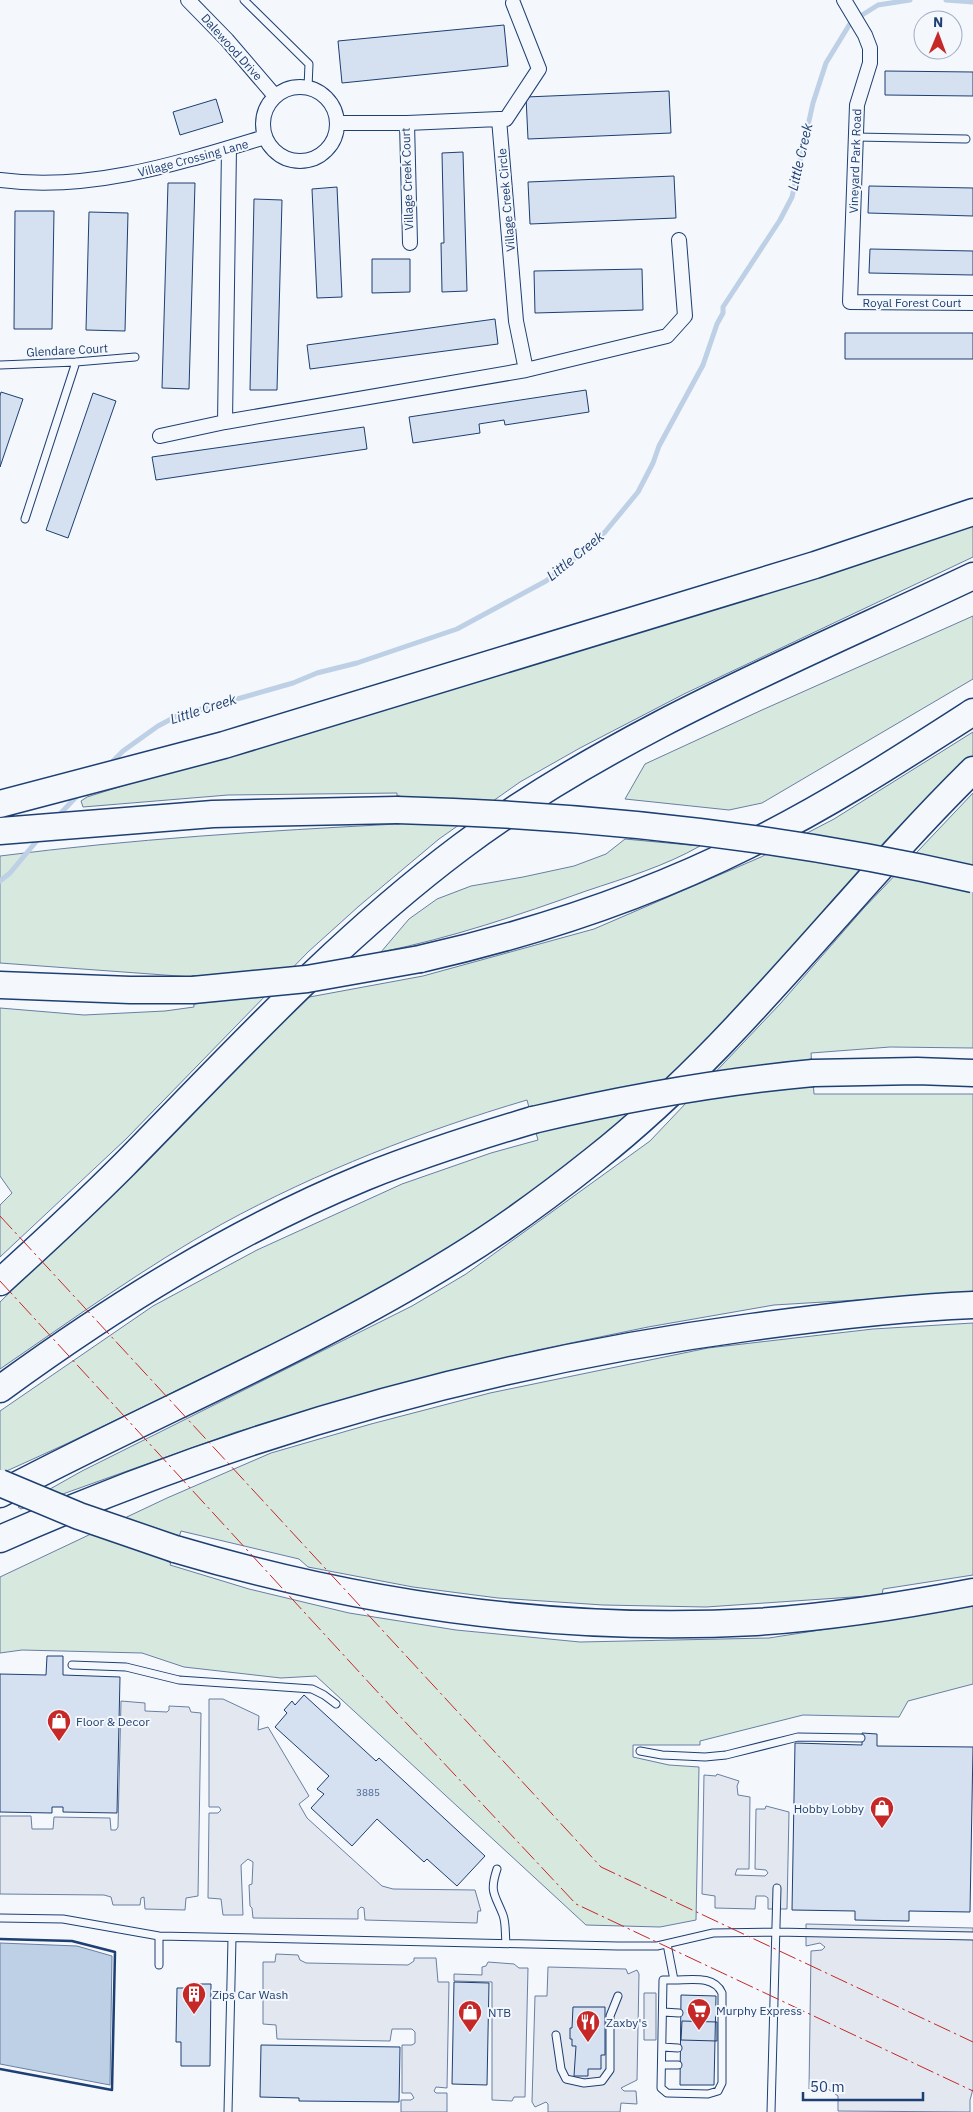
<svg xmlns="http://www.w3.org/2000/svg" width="973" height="2112" font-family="'IBM Plex Sans',sans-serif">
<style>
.green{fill:#d7e8df;stroke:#687fa3}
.parking{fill:#e3e8f0;stroke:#687fa3}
.water{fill:#bed0e5;stroke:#687fa3}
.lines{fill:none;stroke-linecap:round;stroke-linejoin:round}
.stream{stroke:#bed0e5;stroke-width:5}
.building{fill:#d5e0f0;stroke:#1d3f73}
.lane-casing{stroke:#1d3f73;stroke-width:9}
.street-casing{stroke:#1d3f73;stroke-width:16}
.highway-casing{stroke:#1d3f73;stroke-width:29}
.lane{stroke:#f4f7fb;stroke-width:7}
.street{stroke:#f4f7fb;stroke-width:14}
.highway{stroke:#f4f7fb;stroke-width:26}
.highway-bridge-casing{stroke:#1d3f73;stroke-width:29;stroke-linecap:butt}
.highway-bridge{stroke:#f4f7fb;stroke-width:26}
.wall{stroke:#1d3f73;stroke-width:2.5}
.power{stroke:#c62828;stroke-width:1;stroke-dasharray:18 4 2.5 4;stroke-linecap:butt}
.labels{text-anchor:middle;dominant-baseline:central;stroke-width:4;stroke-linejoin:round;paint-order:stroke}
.number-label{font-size:10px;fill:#4b6792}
.street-label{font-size:12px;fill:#1d3f73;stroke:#f4f7fb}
.poi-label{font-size:12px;fill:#1d3f73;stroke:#f4f7fb;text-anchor:start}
.water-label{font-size:14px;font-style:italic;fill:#1d3f73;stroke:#f4f7fb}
</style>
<rect width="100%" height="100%" fill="#f4f7fb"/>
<!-- green -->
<path class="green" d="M973 520V557L684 694 580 748 520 782 439 839 359 906 308 952 126 1139 0 1257V1205L12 1193 0 1176V1008L84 1015 165 1011 194 1007 192 977 0 963V856C132 839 264 831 397 824V793L228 795 83 807 81 801 87 797Z
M973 616V679L762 803 729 810 625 799 645 764 762 710Z
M973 732V756L904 826 724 1024 621 1124 511 1210 356 1304 66 1444 0 1474V1411L153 1306 257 1250 402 1184 491 1153 538 1140 527 1100C422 1131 319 1171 222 1224 145 1267 73 1319 0 1369V1302L182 1124 304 998 423 976 594 929 761 857 834 819Z
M973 793V1048L890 1047 811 1053 814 1094H973V1293L774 1305 648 1327 537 1350 421 1379 236 1432 21 1509 18 1507 82 1471 412 1306 466 1274 650 1141 780 1004 863 909Z
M625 839 700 846C665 866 625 878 586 891 519 915 451 938 381 952L409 919 437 899 471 886 523 877 574 866 606 854Z
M973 1323V1575L883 1589 882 1595 706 1607 603 1605 498 1598 413 1587 308 1567 299 1559 181 1531 170 1565 249 1589 349 1613 456 1630 580 1642 769 1638 973 1606V1684L908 1701 899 1717 803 1715 700 1741V1745H633V1757L669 1765 699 1767 696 1920 660 1927 586 1925 316 1676 281 1678 184 1667 142 1653 22 1650 0 1653V1577L167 1498 271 1453 371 1424 490 1393 708 1348 873 1329Z"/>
<!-- parking -->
<path class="parking" d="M209 1699H223L259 1716 258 1730 268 1727 309 1796 299 1804 307 1818 382 1886 393 1889 475 1890 481 1911H478L477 1923 365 1920 364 1908 361 1907 358 1910V1919L253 1918 252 1908 250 1906 249 1885 252 1884 253 1862 248 1859 241 1865 243 1915H223L221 1899 208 1898 209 1813H218L221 1810 219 1807H209Z
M121 1701 145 1703V1711L167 1712 169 1710V1706L189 1707 191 1712 201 1713 198 1896 186 1898 185 1910 145 1909 144 1897 141 1898 140 1905H113L111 1897 104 1895 0 1894V1816H31L32 1829H53L54 1817 110 1818 111 1830H116L118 1827Z
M717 1774 739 1781 737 1786 738 1795 750 1797 749 1869H737L735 1875 765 1876 768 1873 766 1870 755 1869 756 1809H765L766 1806 789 1812 787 1909H768V1898L765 1896H756L755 1909 715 1908V1896L702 1894 704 1775 716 1776Z
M806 1924 973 1928V2089L970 2100V2112L838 2111V2096L828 2089H809L811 1951 822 1950 825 1947 820 1943 806 1946Z
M276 1954 298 1955 300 1960 306 1963 408 1965 414 1961V1958H436L438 1982H449L447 2088 436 2087 434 2091 436 2093H447V2112H401V2100H411L414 2098 411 2093H402V2045H412L415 2043V2032L412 2029H392L390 2041 277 2039 276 2025 263 2024V1962H275Z
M488 1962 514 1964 519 1968H528L525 2097H514L512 2101 492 2100V1982L454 1981V1974L482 1975V1967L486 1966Z
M548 1967 626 1969 628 1974 637 1970 639 1974 637 2080 621 2088 624 2091H636L637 2104 621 2103 620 2112H548V2104L546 2102 535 2107 532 2102 535 1996H547Z
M644 1993H656V2040H644Z"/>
<!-- water -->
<path class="water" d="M0 1943 77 1946 112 1956 110 2085 0 2064Z"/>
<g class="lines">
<!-- stream -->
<path class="stream" d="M946 0 973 2
M110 764 123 751 158 726 177 716 293 683 317 673 357 663 457 629 546 581 563 568 605 532 638 492 653 463 659 446 703 365 717 324 723 313V307L780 220 792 197 813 103 826 63 851 22 878 5 910 0
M57 817 79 794
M0 881 10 873 40 837"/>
</g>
<!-- building -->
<path class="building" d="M504 25 508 66 342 83 338 41Z
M885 71 973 72V96L885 95Z
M669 91 671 133 528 139 526 97Z
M216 99 223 122 180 135 173 112Z
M463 152 467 291 442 292 441 243H444L442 153Z
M674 176 676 218 530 224 528 182Z
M168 183H195L189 389 162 388Z
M869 186 973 188V216L868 213Z
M337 187 342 297 317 298 312 189Z
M254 199 282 200 277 390H250Z
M15 211H54L52 329H14Z
M89 212 128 213 125 331 86 330Z
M870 249 973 251V275L869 273Z
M372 259H410V292L372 293Z
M642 269 643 310 535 313 534 271Z
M495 319 498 344 310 369 307 345Z
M845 333H973V359H845Z
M586 390 589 412 505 425 504 420 479 424 480 433 413 443 409 417Z
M1 392 23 399 0 467V396Z
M93 393 116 401 68 538 46 530Z
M364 427 367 449 156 480 152 457Z
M47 1656H63V1675L120 1677 117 1813 63 1812V1807H52V1813L0 1812V1674L46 1675Z
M304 1695 376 1761 379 1758 485 1856 457 1886 427 1859 424 1862 377 1819 352 1846 311 1808 324 1794 317 1789 329 1776 275 1727 287 1713 284 1710 292 1701 295 1705Z
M862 1733 877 1734V1746L973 1747 970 1912 909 1911V1921L855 1920V1911L792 1910 795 1743 862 1745Z
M454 1982 489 1983 487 2085 452 2084Z
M192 1984H211L210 2066H181V2042H176L177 1988H192Z
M681 1995 716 1996 714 2085H680Z
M573 2007H605V2055H601V2069H588V2076H574L576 2046H572V2039H570V2028H572Z
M682 2021 717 2022V2041L681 2040Z
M261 2045 400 2047 399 2102 299 2101V2098L260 2097Z"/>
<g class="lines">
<!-- lane casing -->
<g class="lane-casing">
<path id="lane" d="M244 0 309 64 308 87
M855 137 966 139
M0 365 76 362 135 357
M25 519 76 362
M72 1665 126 1667 179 1680 312 1689 324 1695 336 1704
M640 1751 662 1755 705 1757 726 1755 798 1737 861 1738
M497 1869C489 1893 495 1894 503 1915 506 1923 505 1934 506 1943
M0 1918 63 1919 159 1936 618 1946H657L713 1933 776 1932 973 1936
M667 1944 674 1980H663L661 2088 667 2093 708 2094 718 2091 722 2083V1993C714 1975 691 1980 674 1980
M159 1965V1936
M663 2012 679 2013
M556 2035 561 2069 566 2079 584 2083 602 2081 610 2070V2016L618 1996
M662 2047 678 2048
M662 2065H678
M228 2112 232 1938
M771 2112 777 1888"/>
</g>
<!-- street casing -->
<g class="street-casing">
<path id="street" d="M188 0 227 40 275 96
M844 0 865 35 870 48V63L857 105 850 302 973 303
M263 124a37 37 0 1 1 74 0a37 37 0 1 1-74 0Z
M499 119H506L539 69 513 3
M338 123H407L499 119 516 321 526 370
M407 123 410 243
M0 180C91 192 179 163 265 137
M225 422 229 148
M160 436 225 422 526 370 667 336 685 316 679 240"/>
</g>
<!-- highway casing -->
<g class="highway-casing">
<path id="highway" d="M0 804 224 745 815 565 973 512
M0 831 213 814 397 810
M420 959C535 933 642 898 748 845 826 807 900 759 973 712
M0 985 130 990H193
M813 1073 917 1071 973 1073
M0 1282C42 1244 84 1205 124 1165 233 1054 337 940 461 847 613 733 802 657 973 576
M0 1389C114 1306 234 1231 365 1177 420 1155 476 1137 533 1120
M0 1494C151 1414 310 1349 455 1259 504 1229 550 1195 595 1159 738 1046 844 897 973 770
M0 1539C239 1433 493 1362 752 1327 825 1317 899 1308 973 1305
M175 1549C364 1605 559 1633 756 1622 829 1617 901 1606 973 1592"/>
</g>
<!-- lane -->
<use href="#lane" class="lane"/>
<!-- street -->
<use href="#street" class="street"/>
<!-- highway -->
<use href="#highway" class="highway"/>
<!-- highway-bridge casing -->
<g class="highway-bridge-casing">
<path id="highway-bridge" d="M397 810C592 815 783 836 973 879
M193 990 307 979 420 959
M533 1120C627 1098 716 1082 813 1073
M0 1483 79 1516 175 1549"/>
</g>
<!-- highway-bridge -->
<use href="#highway-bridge" class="highway-bridge"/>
<!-- wall -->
<path class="wall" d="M0 1939 72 1941 115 1952 112 2090 0 2069"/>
<!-- power -->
<path class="power" d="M0 1216 601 1867 973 2042
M0 1281 395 1711 576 1904 973 2091"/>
</g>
<!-- icons -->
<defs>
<g id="shop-pin" transform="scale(1.25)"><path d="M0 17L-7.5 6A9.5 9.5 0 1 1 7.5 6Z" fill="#c62828" stroke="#f4f7fb"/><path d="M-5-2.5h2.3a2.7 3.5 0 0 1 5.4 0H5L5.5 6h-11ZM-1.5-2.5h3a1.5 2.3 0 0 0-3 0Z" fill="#fff"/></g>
<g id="building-pin" transform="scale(1.25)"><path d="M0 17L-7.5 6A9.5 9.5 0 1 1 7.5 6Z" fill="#c62828" stroke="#f4f7fb"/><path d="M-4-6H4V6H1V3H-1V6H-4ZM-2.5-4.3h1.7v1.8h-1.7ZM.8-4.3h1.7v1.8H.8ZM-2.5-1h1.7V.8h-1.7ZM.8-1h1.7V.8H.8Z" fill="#fff"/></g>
<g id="supermarket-pin" transform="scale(1.25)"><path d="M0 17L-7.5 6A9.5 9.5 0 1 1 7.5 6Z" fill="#c62828" stroke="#f4f7fb"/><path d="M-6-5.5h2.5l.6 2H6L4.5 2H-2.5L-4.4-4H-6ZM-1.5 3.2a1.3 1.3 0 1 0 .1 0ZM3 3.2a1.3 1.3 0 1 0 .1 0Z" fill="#fff"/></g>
<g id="restaurant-pin" transform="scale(1.25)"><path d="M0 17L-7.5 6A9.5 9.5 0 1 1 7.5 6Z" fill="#c62828" stroke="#f4f7fb"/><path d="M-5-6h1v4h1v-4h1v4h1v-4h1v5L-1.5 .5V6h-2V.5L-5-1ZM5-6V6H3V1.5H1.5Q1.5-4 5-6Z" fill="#fff"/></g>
</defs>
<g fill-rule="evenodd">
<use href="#shop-pin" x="59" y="1721"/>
<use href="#shop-pin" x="882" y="1808"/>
<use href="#building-pin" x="194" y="1994"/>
<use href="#supermarket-pin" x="699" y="2010"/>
<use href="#shop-pin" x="470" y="2012"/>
<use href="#restaurant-pin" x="588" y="2022"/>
</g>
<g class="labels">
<!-- number labels -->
<g class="number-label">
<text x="368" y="1792">3885</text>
</g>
<!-- street labels -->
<g class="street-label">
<text transform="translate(232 47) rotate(48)">Dalewood Drive</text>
<text transform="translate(193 158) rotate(-15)">Village Crossing Lane</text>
<text transform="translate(855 161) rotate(-88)">Vineyard Park Road</text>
<text transform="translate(407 179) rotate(-92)">Village Creek Court</text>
<text transform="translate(506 200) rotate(-95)">Village Creek Circle</text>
<text x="912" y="302">Royal Forest Court</text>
<text transform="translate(67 350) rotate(-3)">Glendare Court</text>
</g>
<!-- poi labels -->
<g class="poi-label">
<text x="76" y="1721">Floor &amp; Decor</text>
<text x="864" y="1808" text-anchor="end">Hobby Lobby</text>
<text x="212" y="1994">Zips Car Wash</text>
<text x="716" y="2010">Murphy Express</text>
<text x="488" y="2012">NTB</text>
<text x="606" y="2022">Zaxby's</text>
</g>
<!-- water labels -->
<g class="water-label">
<text transform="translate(800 157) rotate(-77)">Little Creek</text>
<text transform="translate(575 556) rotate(-39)">Little Creek</text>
<text transform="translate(203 709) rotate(-18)">Little Creek</text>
</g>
</g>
<!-- north arrow -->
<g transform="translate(938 35) rotate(1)"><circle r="24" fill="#f4f7fb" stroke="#9eadc5"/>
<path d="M0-4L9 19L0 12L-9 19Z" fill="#c62828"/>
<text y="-8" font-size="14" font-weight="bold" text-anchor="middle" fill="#1d3f73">N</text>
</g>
<!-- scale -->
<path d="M803 2092v8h120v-8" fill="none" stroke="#1d3f73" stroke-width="2.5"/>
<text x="810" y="2092" font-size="15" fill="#1d3f73" stroke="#f4f7fb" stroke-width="4" paint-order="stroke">50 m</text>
</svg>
